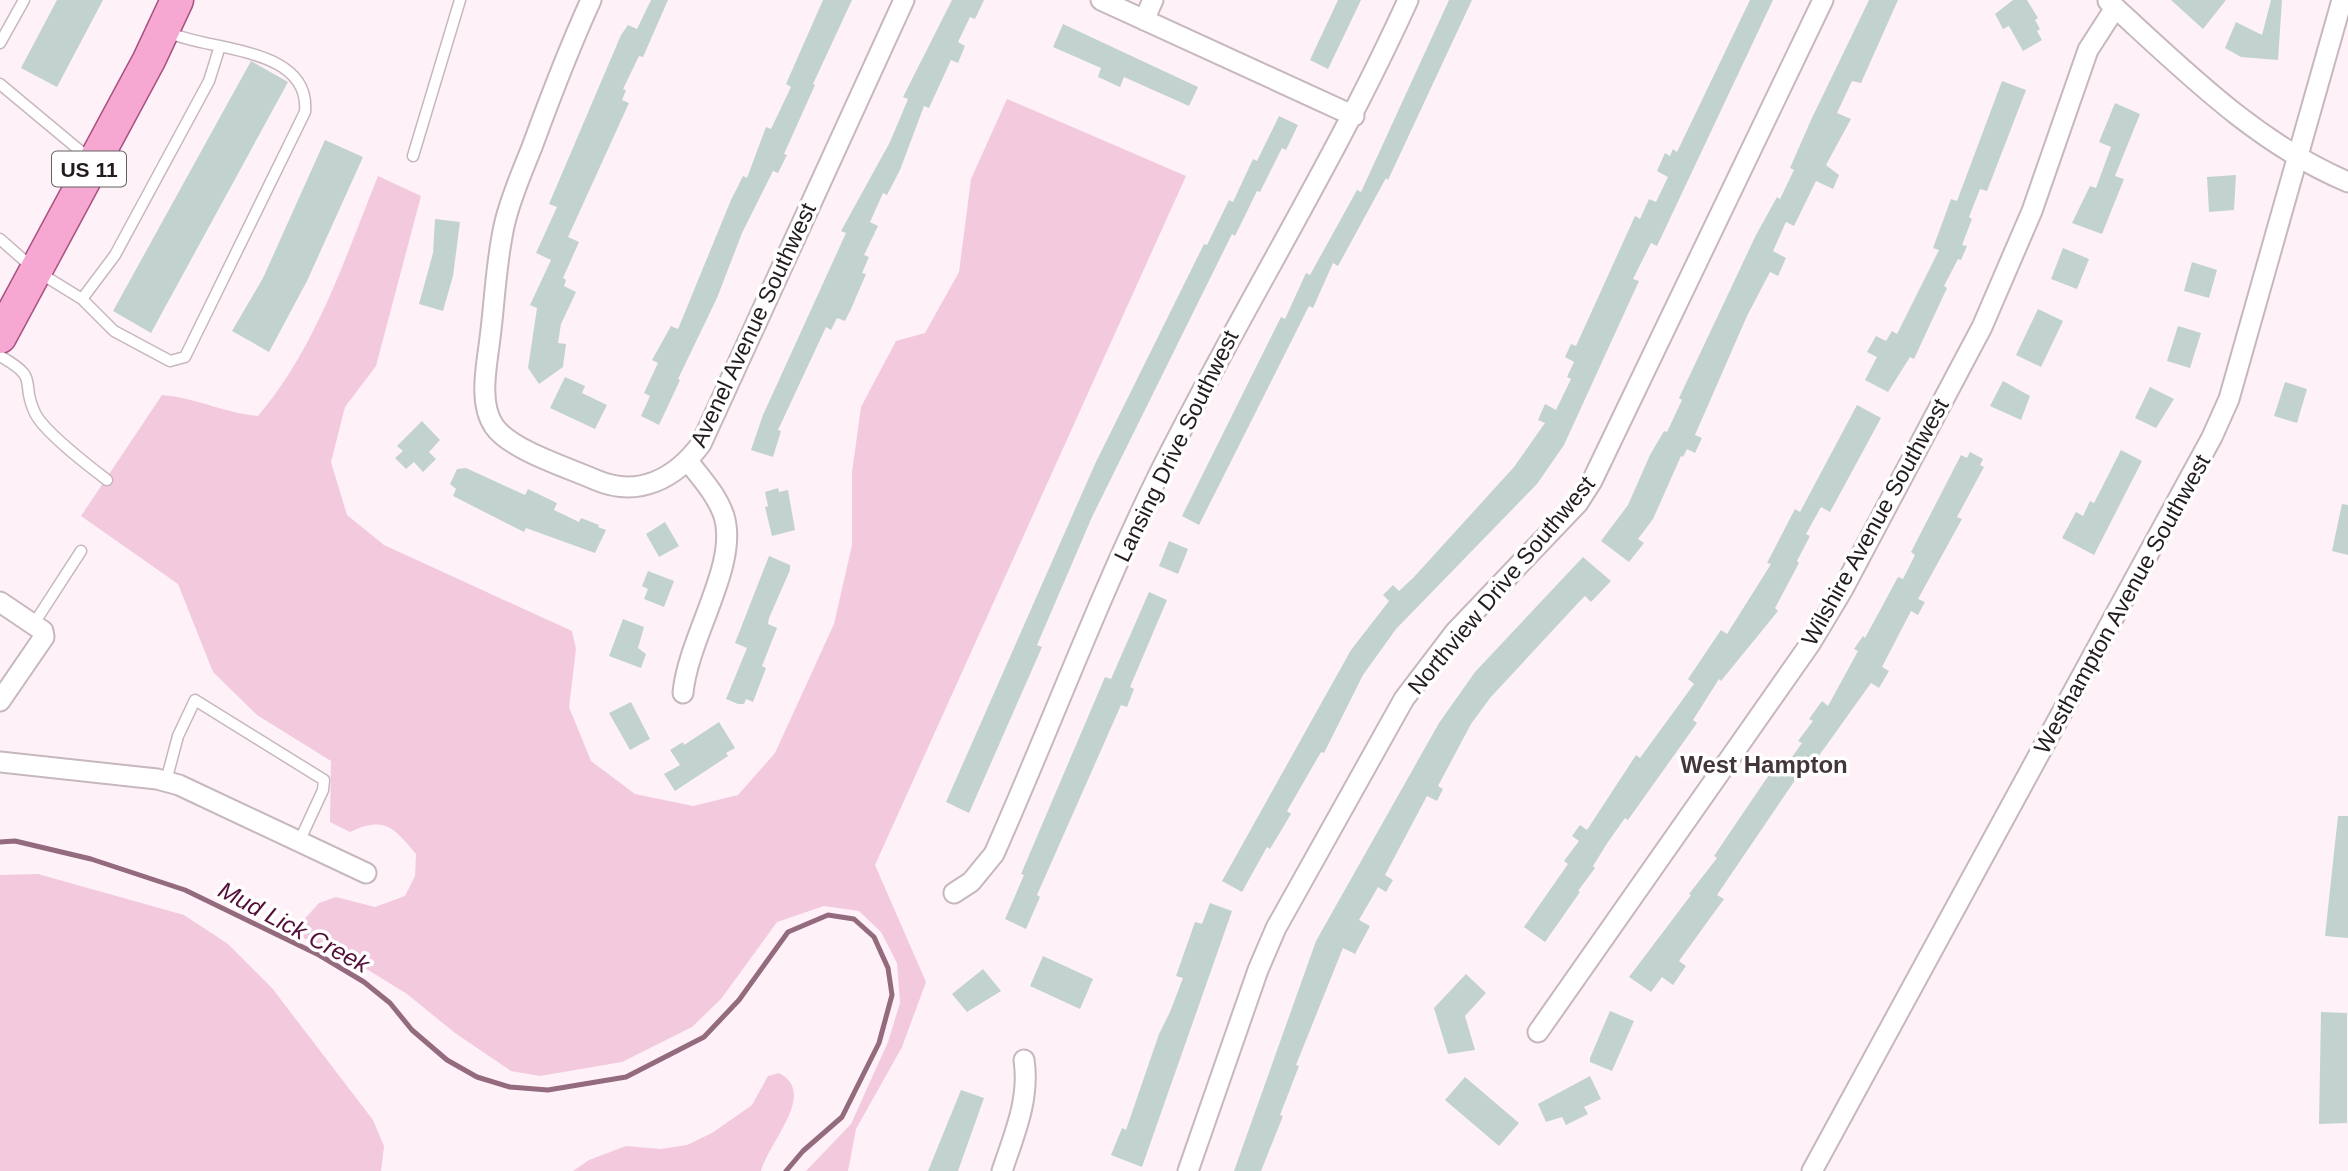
<svg xmlns="http://www.w3.org/2000/svg" width="2348" height="1171" font-family="Helvetica,sans-serif">
<style>
.green{fill:#f3cadd}
.lines{fill:none;stroke-linecap:round;stroke-linejoin:round}
.stream{stroke:#936a7e;stroke-width:5}
.building{fill:#c2d3cf}
.service-casing{stroke:#c7b7be;stroke-width:13}
.minor-casing{stroke:#c7b7be;stroke-width:23}
.primary-casing{stroke:#a85180;stroke-width:35}
.service{stroke:#fff;stroke-width:10}
.minor{stroke:#fff;stroke-width:19}
.primary{stroke:#f6a7d2;stroke-width:32}
.labels{text-anchor:middle;dominant-baseline:central;stroke-width:7;stroke-linejoin:round;paint-order:stroke}
.shield{fill:#fff;stroke:#646062;stroke-width:2}
.shield-label{font-size:21px;font-weight:bold;fill:#221c1f}
.street-label{font-size:23px;fill:#221c1f;stroke:#fff}
.neighbourhood-label{font-size:24px;font-weight:bold;fill:#42353b;stroke:#fff}
.water-label{font-size:24px;font-style:italic;fill:#540f38;stroke:#fff}
</style>
<rect width="100%" height="100%" fill="#fef1f7"/>
<!-- green -->
<path class="green" d="M1007 99 1186 176 875 865 926 982 902 1047 856 1129 848 1171H806L851 1124 888 1042 900 1003 897 963 881 932 859 911 824 906 777 922 721 999 692 1027 622 1062 540 1076 511 1071 455 1033 407 994 352 960 299 936 302 922 319 903 336 897 375 907 405 896 415 876 416 854C393 827 385 816 350 832L330 822 331 761 257 715 213 672 178 584 81 516 162 395C197 398 224 413 258 416 316 348 345 258 378 176L421 196 376 366 345 407 331 462 347 515 384 545 572 631 576 649 569 707 591 761 635 794 693 806 738 795 775 753 834 624 852 545V472L861 407 896 341 925 333 959 272 971 179Z
M38 874 184 915 228 944 272 988 373 1120 384 1146 381 1171H0V875Z
M779 1073C818 1093 769 1141 761 1171H573L589 1160 626 1146 661 1149 687 1145 712 1133 752 1105 768 1076Z"/>
<g class="lines">
<!-- stream -->
<path class="stream" d="M0 842 15 841 91 859 185 890 319 955 364 982 390 1003 412 1030 447 1060 477 1077 510 1087 548 1090 626 1077 704 1037 739 1000 788 932 828 915 854 919 874 937 888 968 892 995 879 1043 842 1117 803 1151 786 1171"/>
</g>
<!-- building -->
<path class="building" d="M57 0H103L57 87 21 68Z
M651 0H668L643 57 639 56 623 89 626 90 622 100 629 103 568 237 579 242 563 278 566 280 564 286 576 292 561 324 558 343 566 344 563 367 539 384 528 368 537 308 530 305 551 260 536 253 557 207 549 204 621 35 628 25 637 29Z
M823 0H852L813 84 815 85 784 154 787 155 778 173 773 171 742 233 717 298 678 379 680 380 659 425 641 416 650 396 644 393 658 363 652 360 671 326 678 329 731 200 743 176 747 178 766 127 771 129 791 87 786 84Z
M952 0H984L975 19 970 17 958 42 965 46 958 63 951 60 929 108 924 106 900 170 887 195 883 193 870 222 878 226 864 255 869 257 862 273 866 274 851 309 845 321 837 318 831 330 826 327 778 430 781 431 773 457 751 450 763 415 846 233 841 231 890 142 908 99 903 97Z
M1338 0H1361L1328 69 1310 60Z
M1449 0H1472L1388 180 1386 178 1338 266 1333 263 1313 308 1309 306 1199 525 1182 516 1281 317 1285 319 1306 273 1310 275 1357 190 1361 192Z
M1750 0H1773L1657 246 1651 243 1633 279 1639 281 1564 445 1537 484 1396 629 1363 675 1324 753 1321 752 1287 811 1291 814 1270 849 1267 847 1242 892 1222 881 1351 650 1389 601 1383 595 1393 585 1399 591 1414 577 1514 467 1545 423 1538 420 1545 404 1556 410 1571 379 1567 377 1574 362 1565 357 1571 344 1576 346 1635 216 1640 219 1649 199 1656 202 1668 177 1657 171 1665 153 1670 156 1673 149 1677 152Z
M1869 0H1898L1861 83 1852 81 1837 113 1851 119 1826 165 1839 175 1833 189 1816 181 1794 226 1786 222 1773 251 1786 258 1778 276 1770 272 1747 316 1695 435 1702 438 1695 453 1687 449 1683 457 1681 456 1653 519 1638 539 1644 543 1629 562 1601 541 1628 505 1650 455 1664 431 1667 432 1682 400 1679 398 1756 235 1777 197 1780 199 1794 170 1790 168 1811 120Z
M2013 0H2027L2038 18 2035 20 2040 29 2037 31 2042 40 2023 51 2009 26 2003 29 1995 14Z
M2171 0H2226L2203 29Z
M2271 0H2282L2278 60 2241 57 2225 48 2236 22 2262 35Z
M1063 24 1198 87 1189 106 1124 77 1120 87 1098 77 1101 68 1053 47Z
M251 61 288 82 151 333 113 311Z
M2002 81 2026 90 1987 191 1980 189 1969 217 1972 219 1962 245 1967 246 1961 260 1958 259 1944 286 1947 288 1914 359 1910 357 1888 392 1865 380 1877 357 1867 352 1876 336 1886 341 1892 331 1897 334 1939 250 1933 248 1951 199 1957 201Z
M2115 103 2140 114 2115 176 2124 179 2102 234 2072 223 2090 186 2096 188 2111 147 2099 142Z
M1279 116 1298 125 1286 150 1282 148 1260 192 1257 191 1235 236 1232 234 1092 517 1037 645 1042 647 969 813 946 802 1095 464 1204 244 1207 245 1229 200 1233 202 1253 159 1257 161Z
M325 140 363 157 307 281 269 352 232 331 263 278Z
M2236 175 2234 210 2209 212 2207 177Z
M435 219 460 222 453 276 443 311 419 304 433 253Z
M2063 248 2089 259 2077 289 2051 279Z
M2192 262 2217 270 2209 298 2184 291Z
M2038 309 2063 321 2041 367 2016 355Z
M2178 326 2201 333 2190 368 2167 361Z
M565 377 585 386 582 393 607 405 595 429 550 408Z
M2003 381 2030 396 2021 420 1990 406Z
M2285 382 2307 389 2297 423 2274 416Z
M2150 387 2174 399 2156 428 2135 418Z
M1857 405 1881 418 1830 512 1821 507 1806 534 1810 536 1797 561 1799 563 1775 608 1778 611 1721 681 1719 679 1693 720 1697 723 1628 820 1625 818 1608 842 1593 866 1595 868 1578 891 1580 892 1545 942 1524 927 1568 864 1564 861 1579 841 1572 836 1580 825 1587 830 1636 755 1640 758 1694 684 1688 679 1721 630 1727 634 1771 564 1767 563 1795 509 1800 512Z
M422 421 440 440 429 452 436 459 423 472 414 462 406 469 395 458 403 451 397 446Z
M2121 450 2142 461 2094 555 2062 538 2076 512 2083 516 2090 501 2094 503Z
M1970 452 1983 459 1980 465 1984 467 1957 517 1962 519 1918 599 1925 602 1918 615 1911 611 1882 667 1889 671 1879 688 1871 683 1813 764 1808 761 1717 895 1724 899 1679 961 1686 966 1673 985 1662 977 1651 992 1629 977 1691 895 1689 894 1717 858 1714 856 1775 766 1782 771 1802 743 1798 741 1813 721 1809 719 1822 701 1828 706 1858 651 1854 649 1863 636 1865 638 1898 577 1903 579 1915 555 1911 552 1961 455 1967 458Z
M466 468 525 495 528 489 557 503 554 510 579 522 581 518 599 525 598 527 606 530 595 553 526 528 524 532 453 496 456 489 450 484 457 469Z
M778 488 779 492 788 490 795 530 772 536 765 507 768 506 765 492Z
M2342 504 2348 505V555L2332 551Z
M665 522 679 546 659 557 646 534Z
M1169 541 1188 549 1178 574 1159 566Z
M769 556 790 565V570L769 618 768 624 777 628 762 666 766 668 753 702 746 699 744 704H738L726 699 747 648 735 643Z
M1583 557 1611 581 1591 602 1585 596 1579 602 1490 698 1471 724 1438 786 1443 789 1437 801 1427 796 1385 875 1393 880 1386 892 1378 887 1359 920 1370 926 1355 954 1343 948 1296 1065 1299 1066 1280 1115 1283 1116 1261 1171H1234L1316 941 1439 723 1475 672Z
M648 571 674 581 664 607 644 599 648 589 642 586Z
M1149 592 1167 600 1130 687 1134 689 1127 707 1121 705 1037 895 1040 897 1026 929 1005 919 1024 875 1021 874 1105 677 1111 679Z
M623 619 644 627 638 648 646 654 641 668 609 656Z
M631 702 650 739 630 750 609 713Z
M719 722 735 748 726 753 728 756 675 791 664 774 680 765 670 750 683 742 684 745Z
M2338 816H2348V938L2325 936Z
M1210 903 1232 911 1142 1167 1111 1155 1122 1128 1126 1130 1159 1034 1170 1012 1183 978 1176 976 1195 922 1202 924Z
M1043 956 1093 979 1080 1009 1030 986Z
M983 969 1001 991 967 1012 952 994Z
M1466 974 1486 993 1465 1016 1475 1050 1448 1054 1434 1008Z
M1610 1011 1634 1021 1612 1071 1590 1062V1058Z
M2321 1012 2347 1013V1123L2319 1124Z
M1590 1076 1601 1099 1584 1107 1588 1114 1566 1125 1562 1117 1546 1122 1538 1104Z
M1465 1077 1519 1123 1499 1146 1445 1100Z
M961 1090 984 1098 958 1171H928Z"/>
<g class="lines">
<!-- service casing -->
<g class="service-casing">
<path id="service" d="M0 43 24 0
M0 84 90 159
M413 156 460 0
M0 239 35 270 82 299 114 331 170 361 185 357 305 112C311 45 207 52 165 31
M82 299 115 255 209 81 220 46
M0 356C42 380 19 380 35 413 44 432 89 466 107 480
M33 625 81 551
M166 781 178 736 195 700 324 780 323 790 299 842"/>
</g>
<!-- minor casing -->
<g class="minor-casing">
<path id="minor" d="M591 0C569 48 550 98 532 147 522 172 511 197 505 222 496 259 495 300 490 338 487 364 478 403 494 426 510 450 569 468 596 480 638 498 675 479 701 444L904 0
M1101 0 1354 116
M2108 1C2182 68 2255 143 2348 182
M1144 20 1153 0
M0 602 43 631 44 637 0 701
M683 693C688 637 739 565 724 516 717 495 701 478 688 461
M0 762 157 779 179 785 366 873
M954 893 971 882 994 854C1050 728 1098 598 1159 474 1239 314 1334 163 1408 0
M1538 1032 1810 644 1843 589 1982 327 2032 211 2088 50 2115 8
M1002 1171C1014 1135 1030 1099 1024 1060
M1188 1171 1258 970 1276 928 1404 699 1455 632 1578 503 1592 481 1823 0
M1812 1171 2212 437 2229 399 2342 0"/>
</g>
<!-- primary casing -->
<g class="primary-casing">
<path id="primary" d="M0 337 149 60 177 0"/>
</g>
<!-- service -->
<use href="#service" class="service"/>
<!-- minor -->
<use href="#minor" class="minor"/>
<!-- primary -->
<use href="#primary" class="primary"/>
</g>
<g class="labels">
<!-- shield labels -->
<rect class="shield" x="52" y="151.5" width="74" height="35" rx="5"/>
<g class="shield-label">
<text x="89" y="169">US 11</text>
</g>
<!-- street labels -->
<g class="street-label">
<text transform="translate(753 325) rotate(-65)">Avenel Avenue Southwest</text>
<text transform="translate(1176 446) rotate(-64)">Lansing Drive Southwest</text>
<text transform="translate(1875 522) rotate(-61)">Wilshire Avenue Southwest</text>
<text transform="translate(1501 585) rotate(-50)">Northview Drive Southwest</text>
<text transform="translate(2122 604) rotate(-61)">Westhampton Avenue Southwest</text>
</g>
<!-- neighbourhood labels -->
<g class="neighbourhood-label">
<text x="1764" y="764">West Hampton</text>
</g>
<!-- water labels -->
<g class="water-label">
<text transform="translate(294 927) rotate(28)">Mud Lick Creek</text>
</g>
</g>
</svg>
